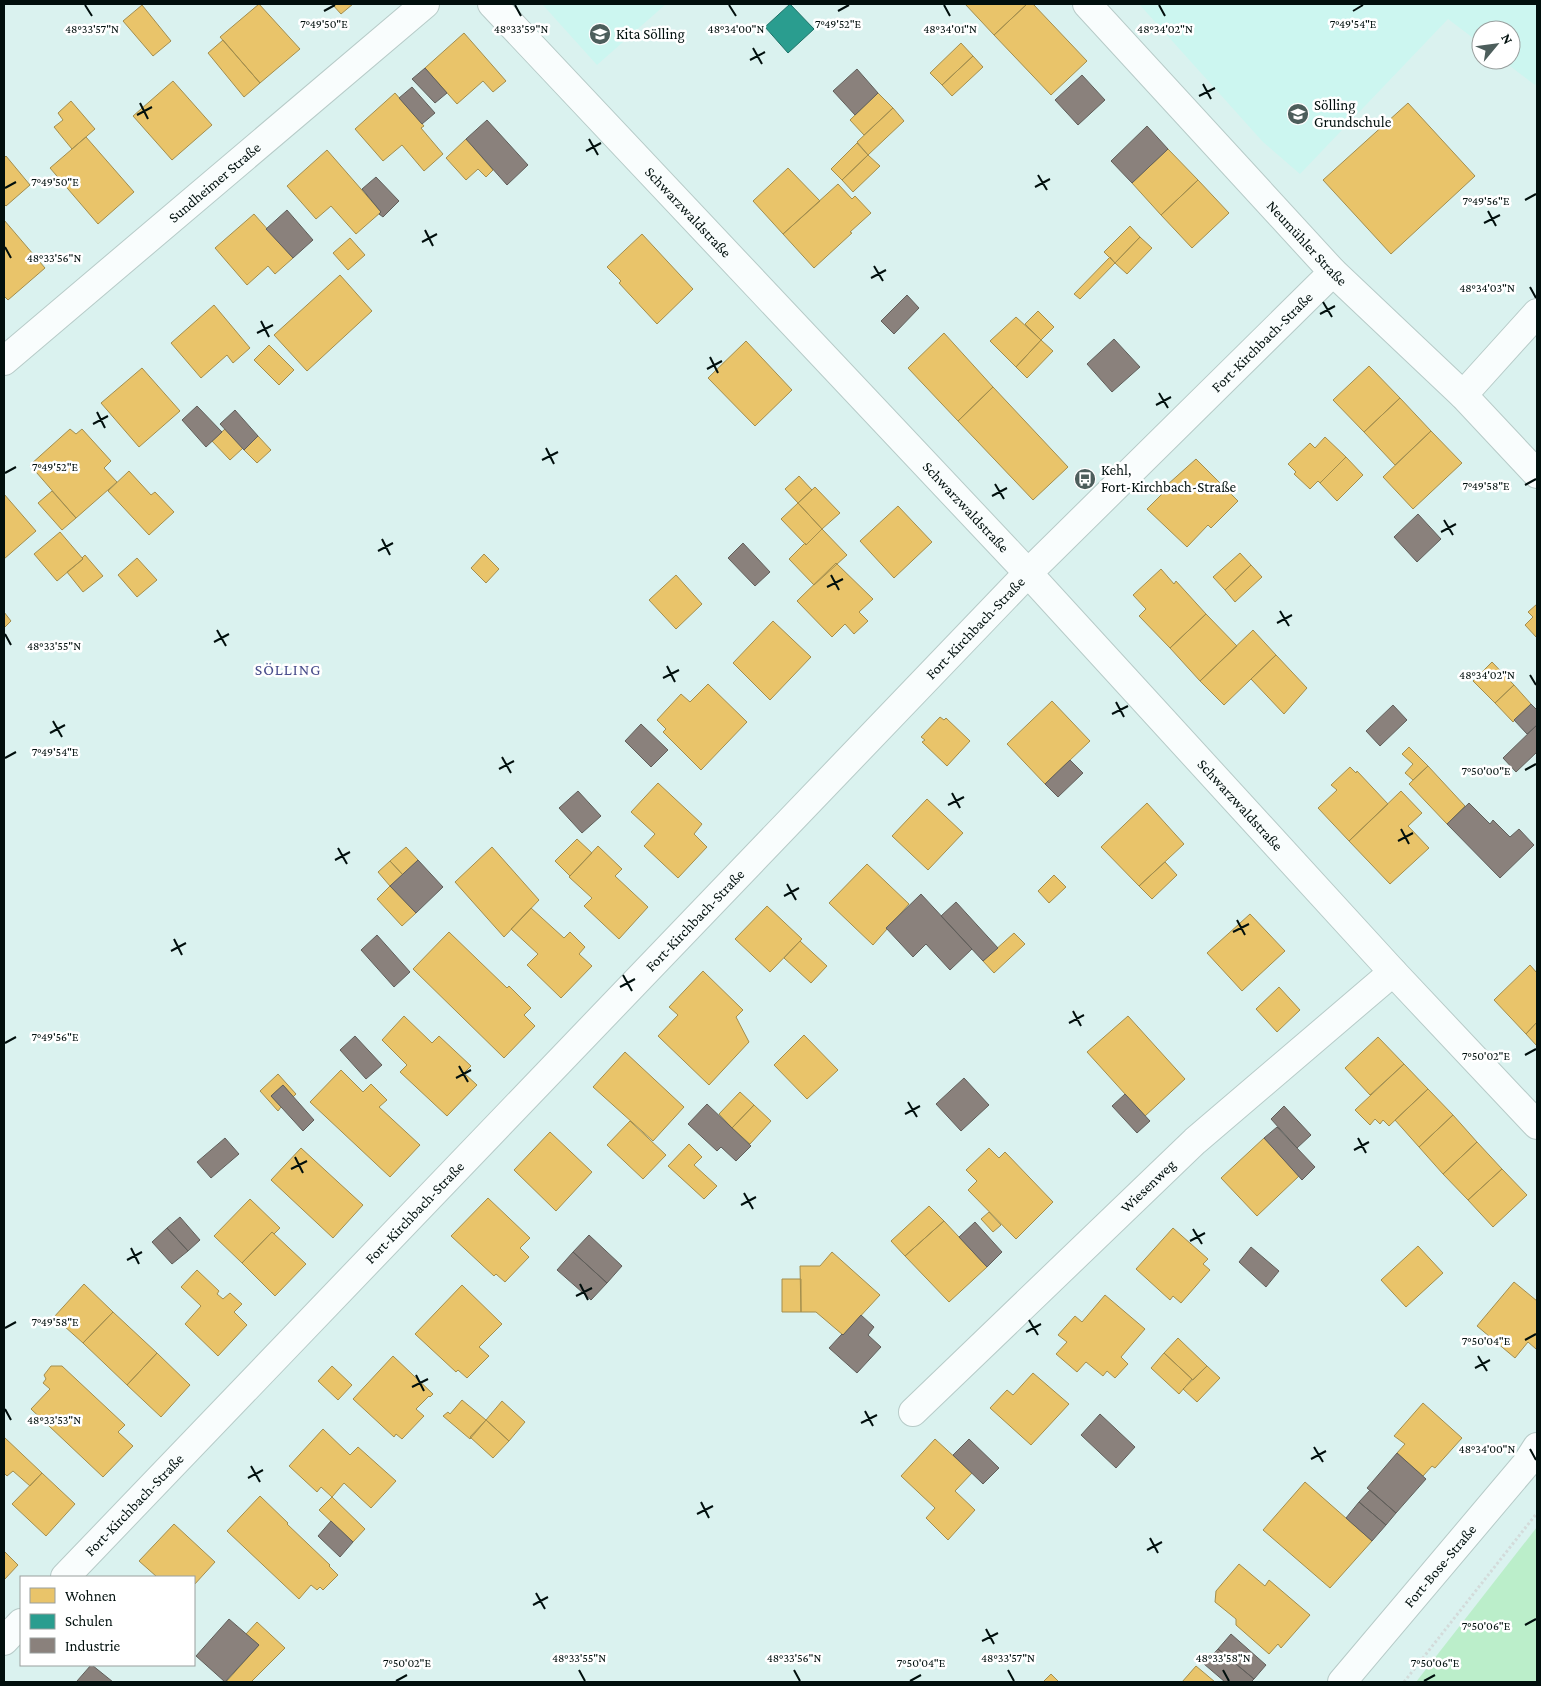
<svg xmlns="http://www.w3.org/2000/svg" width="1541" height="1686" font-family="'Crimson Pro',serif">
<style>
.built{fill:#ccf6f0}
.green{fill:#bbeeca}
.homes{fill:#e9c46a;stroke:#a38e4e}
.schools{fill:#2a9d8f;stroke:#1e7268}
.industry{fill:#8a817c;stroke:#615f5b}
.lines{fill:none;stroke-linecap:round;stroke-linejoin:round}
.minor-casing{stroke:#b7cbc8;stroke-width:30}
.path{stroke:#d3dbda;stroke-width:3;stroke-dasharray:2.5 2.5;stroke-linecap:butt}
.minor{stroke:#f9fdfd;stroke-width:28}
.ticks{fill:none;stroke:#010f0d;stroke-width:2}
.labels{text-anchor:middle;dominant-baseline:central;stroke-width:5;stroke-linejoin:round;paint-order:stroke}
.poi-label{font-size:15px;fill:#010f0d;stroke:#fff;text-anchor:start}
.street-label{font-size:15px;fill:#010f0d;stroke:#fff}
.neighbourhood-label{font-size:16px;letter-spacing:1px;fill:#494e8c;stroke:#fff}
.ticks-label{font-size:12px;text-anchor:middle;fill:#010f0d;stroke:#fff;stroke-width:5;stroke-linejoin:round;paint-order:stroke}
</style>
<rect width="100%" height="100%" fill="#daf2ef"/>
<!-- built -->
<path class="built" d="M542 4H666L597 65Z
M1139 4H1537V82L1535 85 1502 60H1511V30H1481V44L1448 19 1300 174 1263 142Z"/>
<!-- green -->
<path class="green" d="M1537 1527V1682H1416Z"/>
<!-- homes -->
<path class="homes" d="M259 4 300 49 260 83 220 37Z
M332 4H353L341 14Z
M965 4H1027L994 35Z
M1027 4H1033L1087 61 1051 95 994 35Z
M142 5 171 41 153 56 123 21Z
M464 33 506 81 493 92 483 81 457 104 425 68Z
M223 40 260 83 244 97 208 53Z
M961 43 973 56 942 85 930 73Z
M973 56 983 67 952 96 942 85Z
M173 81 212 125 172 160 133 116Z
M395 93 424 126 421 128 443 154 424 171 402 145 383 161 355 129Z
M878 93 893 108 864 135 850 120Z
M71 101 95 129 72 149 54 127 63 120 58 113Z
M1408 103 1475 176 1391 254 1323 180Z
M893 108 904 121 868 155 857 142Z
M86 137 134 192 98 224 50 168Z
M466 139 493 170 486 177 478 169 466 180 446 158Z
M857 143 868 155 842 180 831 169Z
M1168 149 1198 180 1161 215 1132 183Z
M327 150 381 212 356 234 331 206 316 219 287 186Z
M868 155 880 166 853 192 842 180Z
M6 156 30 185 6 206 4 204V158Z
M788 168 820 201 783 234 753 201Z
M1198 180 1229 213 1192 248 1161 215Z
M838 184 852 199 855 196 871 213 850 232 852 233 814 268 783 234Z
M254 214 293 258 275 274 268 266 247 285 215 248Z
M4 220 45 268 8 300 4 296Z
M1130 226 1140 237 1115 263 1104 252Z
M642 234 693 289 657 324 619 283 621 281 607 267Z
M1140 237 1152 248 1127 274 1115 263Z
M350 238 365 255 348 270 333 253Z
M1110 257 1115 263 1080 299 1074 294Z
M340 275 372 311 307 371 274 335Z
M214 305 250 348 233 363 227 355 201 378 171 343Z
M1038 311 1054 327 1041 340 1025 324Z
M1016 317 1041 340 1016 367 990 341Z
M944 333 993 387 958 421 908 368Z
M1041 340 1053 351 1027 378 1016 367Z
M746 341 792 390 755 426 708 378Z
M269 345 294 370 279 385 254 360Z
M1369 366 1400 398 1364 432 1333 400Z
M142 368 180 411 139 447 101 403Z
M993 387 1068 467 1033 500 958 421Z
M1400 398 1431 431 1395 465 1364 432Z
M70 429 76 434 82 429 111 461 104 468 117 482 76 518 30 465Z
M225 429 243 448 230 460 212 441Z
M1431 431 1462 463 1413 509 1383 477Z
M258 436 271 450 257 463 244 450Z
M1325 437 1346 457 1320 483 1318 481 1310 489 1294 474 1296 472 1288 464 1310 443 1315 448Z
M1346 457 1363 475 1337 501 1320 483Z
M1196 459 1238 501 1211 528 1208 525 1187 547 1147 509 1169 487 1167 485Z
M129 471 151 495 155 492 174 512 149 535 108 491Z
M799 476 812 490 798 503 785 489Z
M815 487 840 513 822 529 798 503Z
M52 491 76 518 62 530 38 503Z
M4 494 36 531 4 559Z
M798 503 822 529 806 545 781 519Z
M898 506 932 542 894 578 860 541Z
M822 529 847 555 814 585 789 559 805 543 806 545Z
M60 532 83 559 57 581 34 554Z
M1240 553 1251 565 1225 590 1213 577Z
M484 554 499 569 486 583 471 568Z
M85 555 103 576 83 592 67 572 83 559 82 558Z
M137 558 157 580 137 597 118 575Z
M836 563 873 599 859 612 868 621 854 634 845 624 832 637 797 601Z
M1251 565 1262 577 1235 602 1225 590Z
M1161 569 1174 584 1176 581 1206 614 1170 648 1139 616 1146 609 1133 595Z
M676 575 702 604 676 629 649 600Z
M1537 604V638L1525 625 1533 617 1528 612Z
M4 612 11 621 4 628Z
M1206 614 1237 646 1200 681 1170 648Z
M773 621 811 657 770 700 733 663Z
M1253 630 1276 655 1224 705 1200 681Z
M1276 655 1307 688 1284 714 1251 679Z
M1492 662 1514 685 1495 703 1473 681Z
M708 684 747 722 701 770 663 732 666 729 657 720 681 694 690 702Z
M1514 685 1531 704 1513 722 1495 703Z
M1052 701 1090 741 1045 784 1007 744Z
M940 717 944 720 946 718 970 741 947 766 922 742 925 740 921 737Z
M1409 747 1428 766 1413 780 1405 773 1413 764 1402 754Z
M1428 766 1465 806 1447 824 1409 784Z
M1350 767 1356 773 1357 771 1388 804 1349 841 1318 808 1337 790 1331 785Z
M658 783 702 824 694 834 707 847 678 878 644 846 655 834 631 812Z
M1401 791 1422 813 1408 826 1429 848 1390 884 1349 841Z
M927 799 963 833 928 870 892 836Z
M1147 803 1184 844 1139 886 1101 847Z
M577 839 592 853 570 876 555 861Z
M598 846 622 869 615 876 648 907 619 939 584 906 592 898 569 877Z
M406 847 418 860 403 875 390 861Z
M492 847 539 900 504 937 455 882Z
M390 861 403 875 390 886 378 872Z
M1165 862 1177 875 1152 899 1139 886Z
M867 864 909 904 873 945 829 903Z
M1054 875 1066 887 1049 903 1038 891Z
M390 886 416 913 402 926 377 899Z
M767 906 802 939 770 972 735 939Z
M531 908 564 938 570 932 585 947 579 954 592 966 561 998 527 965 538 954 511 929Z
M1250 914 1285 951 1242 991 1207 953Z
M449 932 507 988 509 986 531 1008 524 1015 535 1026 504 1058 413 969Z
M1014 933 1025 944 994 973 983 961Z
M800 941 827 966 811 983 784 958Z
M1530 965 1537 973V1022L1526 1034 1494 1000Z
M703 971 743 1010 736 1017 749 1042 709 1085 658 1036 678 1015 669 1007Z
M1279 987 1300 1010 1277 1032 1256 1009Z
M404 1016 432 1043 439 1036 471 1066 464 1073 477 1085 447 1116 400 1072 407 1065 382 1040Z
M1128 1016 1185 1079 1145 1116 1087 1052Z
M1537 1022V1046L1526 1034Z
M804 1035 838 1070 807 1099 774 1065Z
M1378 1037 1404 1064 1370 1095 1345 1068Z
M625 1052 684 1107 653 1141 593 1087Z
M1404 1064 1428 1089 1389 1126 1383 1120 1380 1124 1375 1119 1370 1125 1355 1110Z
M341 1070 363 1092 371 1084 387 1100 379 1107 420 1145 390 1177 310 1102Z
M278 1074 296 1094 293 1097 283 1085 271 1096 281 1107 278 1111 260 1091Z
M1428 1089 1453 1115 1419 1147 1395 1120Z
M740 1092 754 1105 732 1128 719 1114Z
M754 1105 771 1121 750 1144 732 1128Z
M1453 1115 1477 1142 1443 1174 1419 1147Z
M630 1121 666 1155 643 1179 607 1145Z
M550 1132 592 1172 556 1211 514 1170Z
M1264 1138 1299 1176 1257 1216 1221 1178Z
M1477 1142 1502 1169 1468 1200 1443 1174Z
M689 1144 702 1157 694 1165 717 1186 704 1199 668 1166Z
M301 1148 363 1205 333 1238 271 1180Z
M989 1148 999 1158 1005 1152 1053 1202 1016 1239 968 1190 977 1181 966 1170Z
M1502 1169 1527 1195 1493 1227 1468 1200Z
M488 1198 530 1238 520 1248 529 1257 505 1282 496 1274 494 1276 451 1236Z
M250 1199 280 1228 274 1234 272 1232 242 1263 214 1236Z
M929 1206 944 1221 905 1256 891 1241Z
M989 1212 1001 1225 993 1232 981 1219Z
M944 1221 987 1267 949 1302 905 1256Z
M1173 1228 1208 1259 1203 1264 1210 1270 1181 1303 1173 1296 1170 1300 1136 1269Z
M272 1232 306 1264 275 1296 242 1263Z
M1418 1246 1443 1273 1406 1307 1381 1280Z
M832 1252 880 1295 843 1335 816 1312H801L800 1266H820Z
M197 1270 219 1291 217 1294 223 1299 230 1293 242 1304 234 1312 247 1325 218 1356 185 1324 201 1306 181 1287Z
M782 1279H801V1312H782Z
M1514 1282 1537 1301V1347L1536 1349 1528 1342 1515 1358 1477 1326Z
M84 1284 113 1312 83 1343 54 1317Z
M462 1285 502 1324 479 1347 489 1356 467 1378 458 1370 456 1372 415 1334Z
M1105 1295 1145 1329 1121 1357 1128 1364 1115 1378 1107 1371 1103 1376 1086 1362 1077 1372 1056 1354 1067 1342 1058 1335 1075 1316 1082 1322Z
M113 1312 157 1353 127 1385 83 1343Z
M1178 1338 1207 1366 1193 1380 1164 1353Z
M157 1353 190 1385 161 1417 127 1385Z
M1164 1353 1192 1379 1179 1394 1151 1368Z
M393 1356 433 1394 430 1397 429 1396 416 1409 424 1416 402 1439 396 1434 394 1437 353 1399Z
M51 1366H62L125 1425 118 1432 133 1446 103 1477 31 1409 50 1389 43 1383 46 1379 44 1375Z
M332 1366 352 1385 338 1400 318 1381Z
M1207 1366 1220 1378 1197 1402 1183 1389Z
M1033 1373 1069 1404 1031 1445 990 1408 1007 1390 1013 1395Z
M462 1400 486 1420 470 1439 443 1416 448 1412 450 1414Z
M502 1401 525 1422 509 1441 486 1420Z
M1423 1403 1462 1438 1435 1468 1432 1466 1423 1476 1397 1453 1405 1444 1394 1436Z
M486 1420 509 1441 493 1458 470 1437Z
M323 1429 350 1455 358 1447 396 1481 371 1508 344 1483 332 1497 321 1487 317 1492 289 1466Z
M4 1437 42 1473 30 1486 13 1471 7 1476 4 1473Z
M935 1439 972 1473 955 1491 975 1510 948 1540 926 1518 935 1508 901 1476Z
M42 1473 75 1504 46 1536 12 1504Z
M1305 1482 1372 1541 1330 1588 1263 1530Z
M260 1496 288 1523 287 1524 330 1565 329 1566 338 1575 323 1590 320 1587 317 1590 311 1585 299 1599 227 1531Z
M332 1497 365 1529 353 1542 319 1510Z
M174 1524 215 1562 194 1585V1577H157L139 1561Z
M4 1551 18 1565 4 1580Z
M1239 1564 1265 1586 1269 1580 1310 1615 1281 1648 1278 1644 1269 1654 1236 1625V1619L1215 1602 1216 1591Z
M257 1622 285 1648 251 1682H226L259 1645 246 1634Z
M1196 1666 1215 1682H1182Z
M1051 1674 1059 1682H1043Z"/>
<!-- schools -->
<path class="schools" d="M790 4 814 29 788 53 765 27Z"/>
<!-- industry -->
<path class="industry" d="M425 68 447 93 435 103 412 79Z
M857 69 878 93 855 115 833 91Z
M1082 75 1105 100 1078 125 1055 100Z
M412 87 435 113 422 124 399 98Z
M487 120 528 165 507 185 466 139Z
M1147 126 1168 149 1132 183 1111 161Z
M376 177 399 201 383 217 379 214 381 212 362 189Z
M287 210 313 240 293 258 266 229Z
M907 295 919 308 894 334 881 321Z
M1114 339 1140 367 1112 392 1087 364Z
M197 406 222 432 206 447 182 420Z
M235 410 258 436 244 450 220 424Z
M1418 514 1441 539 1417 562 1394 537Z
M743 543 770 572 755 586 728 558Z
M1531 704 1537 710V725L1527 734 1514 720Z
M1393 705 1407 720 1380 746 1366 731Z
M641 724 668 750 651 767 625 741Z
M1537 725V752L1516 772 1503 758Z
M1070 760 1083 773 1058 797 1045 784Z
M578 791 601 816 582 833 559 808Z
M1469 803 1490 824 1493 820 1510 837 1519 829 1534 845 1500 878 1447 824Z
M418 860 443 887 416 913 390 886Z
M921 894 972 949 950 970 926 944 913 957 886 928Z
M956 902 998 948 983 961 941 916Z
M377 935 410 972 394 987 361 950Z
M355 1036 382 1065 366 1079 340 1050Z
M964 1078 989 1105 961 1131 936 1104Z
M283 1085 314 1120 303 1131 271 1096Z
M1125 1094 1150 1121 1137 1133 1112 1106Z
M707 1104 751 1146 736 1161 721 1147 717 1151 688 1124Z
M1284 1106 1311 1135 1297 1148 1271 1119Z
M1277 1127 1315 1167 1302 1180 1264 1138Z
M225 1138 239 1154 211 1178 197 1162Z
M180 1217 200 1240 188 1251 167 1228Z
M975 1222 1002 1252 987 1267 959 1237Z
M167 1228 188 1251 172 1264 152 1242Z
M589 1235 622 1266 607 1283 573 1252Z
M1251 1247 1279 1271 1266 1287 1239 1262Z
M573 1252 607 1283 591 1300 557 1270Z
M861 1315 874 1327 868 1335 881 1347 857 1373 829 1348 842 1334 843 1335Z
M1100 1414 1135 1447 1116 1468 1081 1435Z
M969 1439 999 1468 983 1484 953 1455Z
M1397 1453 1426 1479 1396 1513 1367 1488Z
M1370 1490 1396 1513 1386 1525 1359 1502Z
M1359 1502 1386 1525 1372 1541 1346 1518Z
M331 1521 353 1542 340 1557 318 1536Z
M229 1619 259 1645 225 1682 196 1656Z
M1231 1634 1266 1665 1254 1679 1218 1649Z
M1218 1649 1254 1679 1251 1682H1225L1204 1664Z
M91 1665H92L113 1682H78L77 1681Z"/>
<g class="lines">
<!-- minor casing -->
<g class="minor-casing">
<g id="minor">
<path id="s1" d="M492 4 1028 573 1393 972 1537 1125"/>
<path id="s2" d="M1087 4 1333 272 1463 395 1537 474"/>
<path id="s3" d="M4 361 425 4"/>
<path d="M1463 395 1537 313"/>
<path id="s4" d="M913 1412 1195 1141 1393 972"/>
<path id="s5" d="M65 1577 1028 573 1333 272"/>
<path d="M4 1641 21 1623"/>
<path id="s6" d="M1342 1682 1526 1464 1537 1447"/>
</g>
</g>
<!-- path -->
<path class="path" d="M1404 1682 1537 1513"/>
<!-- minor -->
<use href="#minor" class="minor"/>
</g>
<!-- ticks -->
<path class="ticks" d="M85 5 92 16M515 5 521 16M729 5 736 16M944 5 950 16M1159 5 1165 16M324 11 335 5M838 11 849 5M1353 11 1363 5M753 48 762 64M750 60 765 52M1203 84 1211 99M1199 96 1215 88M140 103 148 119M137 115 152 107M589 139 598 155M586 151 601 143M1038 175 1047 190M1035 187 1050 179M5 188 16 182M1525 200 1536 194M1488 211 1496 226M1484 223 1500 215M425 230 433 246M422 242 437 234M5 247 11 258M874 266 883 281M871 278 886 270M1530 287 1536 298M1323 302 1332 317M1320 314 1335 306M261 321 269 337M257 333 273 325M710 357 718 373M707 369 722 361M1159 393 1168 408M1156 405 1171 397M97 412 105 428M93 424 108 416M546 448 554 464M542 460 558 452M5 473 16 467M995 484 1004 499M1525 485 1536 479M992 496 1007 488M1444 520 1453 535M1441 532 1456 524M382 539 390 555M378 551 393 543M831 575 839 590M827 587 843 579M1280 611 1289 626M1277 623 1292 615M217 630 226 646M5 634 11 645M214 642 229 634M667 666 675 682M1530 675 1536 685M663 678 679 670M1116 702 1124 717M1112 714 1128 706M53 721 62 737M50 733 65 725M502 757 511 773M5 758 16 752M499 769 514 761M1525 770 1536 764M952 793 960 808M948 805 964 797M1401 829 1409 844M1398 841 1413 833M338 848 347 864M335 860 350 852M787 884 796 900M784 896 799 888M1237 920 1245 935M1233 932 1249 924M174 939 182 955M171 951 186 943M623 975 632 991M620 987 635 979M1073 1011 1081 1026M1069 1023 1084 1015M5 1043 16 1037M1525 1055 1536 1049M459 1066 468 1082M456 1078 471 1070M908 1102 917 1117M905 1114 920 1106M1358 1138 1366 1153M1354 1150 1369 1142M295 1157 303 1173M291 1169 307 1161M744 1193 753 1209M741 1205 756 1197M1193 1229 1202 1244M1190 1241 1205 1233M131 1248 139 1264M127 1260 142 1252M580 1284 588 1300M576 1296 592 1288M1029 1320 1038 1335M5 1328 16 1322M1026 1332 1041 1324M1525 1340 1536 1334M1478 1356 1487 1371M1475 1368 1490 1360M416 1375 424 1391M412 1387 428 1379M5 1409 11 1420M865 1411 873 1426M861 1423 877 1415M1314 1447 1323 1462M1530 1449 1536 1460M1311 1459 1326 1451M251 1466 260 1482M248 1478 263 1470M701 1502 709 1518M697 1514 713 1506M1150 1538 1158 1553M1147 1550 1162 1542M536 1593 545 1609M533 1605 548 1597M1525 1625 1536 1619M986 1629 994 1644M982 1641 998 1633M579 1670 585 1681M794 1670 800 1681M1008 1670 1014 1681M1223 1670 1229 1681M396 1681 407 1675M910 1681 921 1675M1424 1681 1435 1675"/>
<!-- icons -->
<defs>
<g id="school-disc" transform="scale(1.125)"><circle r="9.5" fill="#4d5e5c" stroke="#fff"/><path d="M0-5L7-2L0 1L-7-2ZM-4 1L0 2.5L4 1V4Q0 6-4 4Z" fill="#fff"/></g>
<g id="bus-disc" transform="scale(1.125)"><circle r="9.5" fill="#4d5e5c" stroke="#fff"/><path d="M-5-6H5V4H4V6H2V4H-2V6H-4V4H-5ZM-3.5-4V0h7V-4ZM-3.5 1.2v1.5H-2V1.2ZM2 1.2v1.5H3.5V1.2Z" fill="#fff"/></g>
</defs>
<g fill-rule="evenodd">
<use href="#school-disc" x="600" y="34"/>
<use href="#school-disc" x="1298" y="114"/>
<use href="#bus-disc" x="1085" y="479"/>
</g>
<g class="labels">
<!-- poi labels -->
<g class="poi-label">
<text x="616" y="34">Kita Sölling</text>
<text x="1314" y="105">Sölling<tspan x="1314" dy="17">Grundschule</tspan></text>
<text x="1101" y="470">Kehl,<tspan x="1101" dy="17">Fort-Kirchbach-Straße</tspan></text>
</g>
<!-- street labels -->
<g class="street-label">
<text stroke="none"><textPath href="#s3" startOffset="276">Sundheimer Straße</textPath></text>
<text stroke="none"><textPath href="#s1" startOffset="286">Schwarzwaldstraße</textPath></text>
<text stroke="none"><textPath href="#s2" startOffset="325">Neumühler Straße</textPath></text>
<text stroke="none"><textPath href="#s5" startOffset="1720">Fort-Kirchbach-Straße</textPath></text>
<text stroke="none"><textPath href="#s1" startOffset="691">Schwarzwaldstraße</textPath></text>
<text stroke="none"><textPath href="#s5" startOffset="1315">Fort-Kirchbach-Straße</textPath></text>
<text stroke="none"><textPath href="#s1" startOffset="1096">Schwarzwaldstraße</textPath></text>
<text stroke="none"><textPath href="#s5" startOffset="910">Fort-Kirchbach-Straße</textPath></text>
<text stroke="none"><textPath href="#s4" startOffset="326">Wiesenweg</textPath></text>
<text stroke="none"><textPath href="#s5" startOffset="505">Fort-Kirchbach-Straße</textPath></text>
<text stroke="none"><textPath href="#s5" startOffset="100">Fort-Kirchbach-Straße</textPath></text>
<text stroke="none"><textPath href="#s6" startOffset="152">Fort-Bose-Straße</textPath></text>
</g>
<!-- neighbourhood labels -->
<g class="neighbourhood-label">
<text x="288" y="669">SÖLLING</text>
</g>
</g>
<g class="ticks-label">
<text x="324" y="28">7°49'50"E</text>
<text x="838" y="28">7°49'52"E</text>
<text x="1353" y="28">7°49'54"E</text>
<text x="92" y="33">48°33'57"N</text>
<text x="521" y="33">48°33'59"N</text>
<text x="736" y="33">48°34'00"N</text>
<text x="950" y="33">48°34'01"N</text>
<text x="1165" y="33">48°34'02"N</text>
<text x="55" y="186">7°49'50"E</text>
<text x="1486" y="205">7°49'56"E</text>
<text x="54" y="262">48°33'56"N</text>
<text x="1487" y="292">48°34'03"N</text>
<text x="55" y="471">7°49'52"E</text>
<text x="1486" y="490">7°49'58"E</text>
<text x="54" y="650">48°33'55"N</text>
<text x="1487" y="679">48°34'02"N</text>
<text x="55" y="756">7°49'54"E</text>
<text x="1486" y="775">7°50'00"E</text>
<text x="55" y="1041">7°49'56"E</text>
<text x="1486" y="1060">7°50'02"E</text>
<text x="55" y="1326">7°49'58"E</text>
<text x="1486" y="1345">7°50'04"E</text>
<text x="54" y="1424">48°33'53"N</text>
<text x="1487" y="1453">48°34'00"N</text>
<text x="1486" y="1630">7°50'06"E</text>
<text x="579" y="1662">48°33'55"N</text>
<text x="794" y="1662">48°33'56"N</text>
<text x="1008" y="1662">48°33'57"N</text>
<text x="1223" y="1662">48°33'58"N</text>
<text x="407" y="1667">7°50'02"E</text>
<text x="921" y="1667">7°50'04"E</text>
<text x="1435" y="1667">7°50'06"E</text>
</g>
<!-- border -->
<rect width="1541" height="1686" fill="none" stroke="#010f0d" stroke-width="10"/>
<!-- legend -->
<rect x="20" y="1576" width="175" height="90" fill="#ffffff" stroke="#999f9e"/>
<rect x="30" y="1588" width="25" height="15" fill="#e9c46a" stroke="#999f9e"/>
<text x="65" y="1601" font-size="15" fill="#010f0d">Wohnen</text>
<rect x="30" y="1614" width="25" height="15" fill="#2a9d8f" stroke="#999f9e"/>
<text x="65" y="1626" font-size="15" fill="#010f0d">Schulen</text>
<rect x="30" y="1638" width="25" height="15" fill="#8a817c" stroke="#999f9e"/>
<text x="65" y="1651" font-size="15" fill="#010f0d">Industrie</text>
<!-- north arrow -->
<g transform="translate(1496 45) rotate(61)"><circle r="24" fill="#ffffff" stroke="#999f9e"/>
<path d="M0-4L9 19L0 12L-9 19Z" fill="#4d5e5c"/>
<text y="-8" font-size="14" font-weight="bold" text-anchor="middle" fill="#010f0d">N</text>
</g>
</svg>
